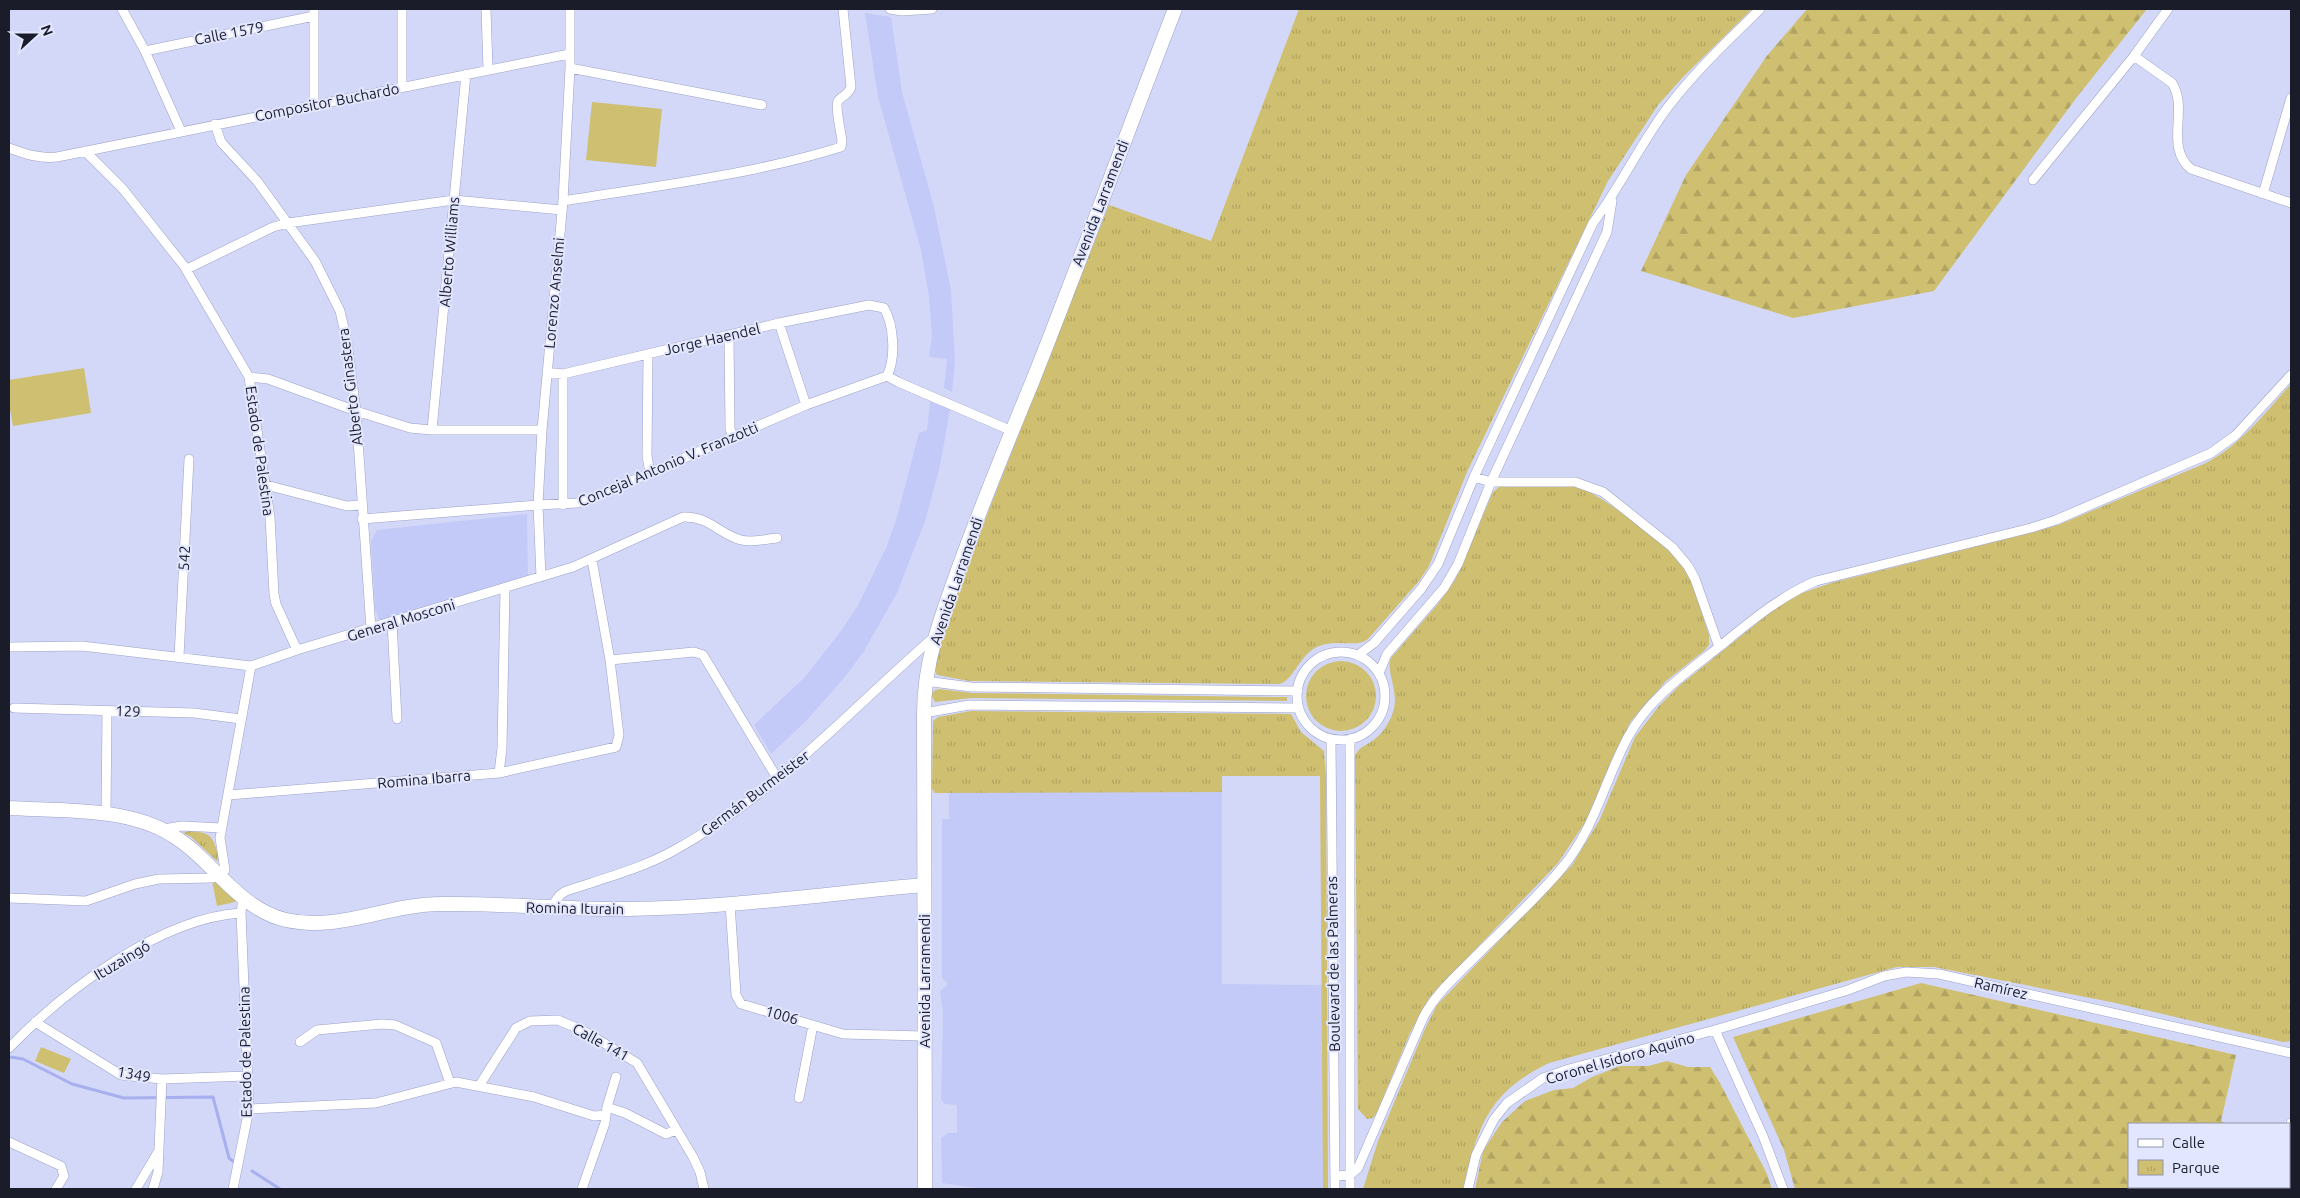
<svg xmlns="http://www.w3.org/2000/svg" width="2300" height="1198" font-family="Ubuntu,sans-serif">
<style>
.built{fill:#c3caf8}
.green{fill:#cfbf70}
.forest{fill:url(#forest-firs)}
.park{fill:url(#park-tufts)}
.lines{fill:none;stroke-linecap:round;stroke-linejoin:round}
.stream{stroke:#a7afee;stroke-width:3}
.street-casing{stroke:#9ca2c7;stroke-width:10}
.secondary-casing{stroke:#9ca2c7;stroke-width:15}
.street{stroke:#fff;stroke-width:9}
.secondary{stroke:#fff;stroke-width:14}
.labels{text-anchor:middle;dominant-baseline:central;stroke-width:4;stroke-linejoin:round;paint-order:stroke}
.street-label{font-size:15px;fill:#1a1c2a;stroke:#e2e6fe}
</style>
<defs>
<pattern id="forest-firs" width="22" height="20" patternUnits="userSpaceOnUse" patternTransform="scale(1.25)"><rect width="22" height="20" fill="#cfbf70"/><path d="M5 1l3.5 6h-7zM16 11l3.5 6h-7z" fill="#b1a461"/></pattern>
<pattern id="park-tufts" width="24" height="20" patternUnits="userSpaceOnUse" patternTransform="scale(1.25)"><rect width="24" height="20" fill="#cfbf70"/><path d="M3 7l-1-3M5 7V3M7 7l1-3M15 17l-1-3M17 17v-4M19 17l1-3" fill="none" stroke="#b1a461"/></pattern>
</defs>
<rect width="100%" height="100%" fill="#d3d8f8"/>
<!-- built -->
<path class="built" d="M865 13 891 17 902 92 934 207 951 290 955 362 952 392 944 388 947 359 929 357 932 336 929 297 921 250 878 97Z
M930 402 950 409 946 433 939 470 925 521 897 593 864 651 845 677 807 720 771 754 754 725 805 677 841 631 857 607 886 548 897 517 919 433 927 430Z
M527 514 528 576 380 622 375 609 371 541 377 530Z
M949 790 1222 792V984L1322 985 1323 1189H981L942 1183 941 1138 948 1133H957V1105L945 1104 941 1100 943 1013 940 991 948 984 942 978V819H949Z"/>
<!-- green -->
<path class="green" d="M592 102 662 109 656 167 586 160Z
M84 368 91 413 13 426 9 404V380Z
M940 689 972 693 1272 697H1287V701L972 698 935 702 931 695 935 690Z
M1320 776H1326L1328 1189H1323Z
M216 879 237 900 235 902 217 906 212 881Z
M41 1047 71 1059 64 1073 35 1061Z"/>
<!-- forest -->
<path class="forest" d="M1807 9H2147L2077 97 1934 291 1793 318 1641 271 1686 175 1766 57Z
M1921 983 2236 1055 2221 1121 2227 1124H2129V1187H2264V1189H1795L1784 1150 1733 1037Z
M1667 1061 1688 1067H1710L1720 1083 1767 1174 1772 1189H1475L1483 1151 1502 1122 1525 1101 1554 1090 1573 1088 1592 1077 1620 1066H1648Z"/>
<!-- park -->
<path class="park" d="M1299 9H1752L1683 77 1658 105 1608 181 1467 472 1429 566 1419 581 1368 639C1355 649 1336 637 1315 648 1299 657 1293 680 1280 684L969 681 937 675 934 669 948 614 1109 205 1211 241Z
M2291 384V1041L2283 1042 2111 1002 1934 967H1897L1549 1063C1487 1093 1478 1127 1463 1189H1363L1378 1141 1424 1031 1437 1005 1572 865 1599 821 1635 737 1659 706 1679 686 1777 607 1802 593 1831 583 2034 532 2058 525 2206 463C2241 445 2265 413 2291 384Z
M1500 486C1526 486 1555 482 1580 488 1601 494 1671 548 1683 566 1696 586 1701 613 1709 635V645L1704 651 1666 681 1631 721 1615 752 1586 821 1558 863 1429 998 1410 1033 1377 1112 1373 1118 1367 1119 1358 1109 1355 756C1359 747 1365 746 1372 741 1382 734 1389 724 1393 712 1400 691 1385 672 1391 658L1437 605 1455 580 1493 492Z
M1306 696a35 35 0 1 1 70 0a35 35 0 1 1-70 0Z
M971 711 1291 714 1301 732 1324 751 1326 776H1222V792L935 793 932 789 933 721 938 717Z
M189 831C212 833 212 835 219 857L217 861 191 837 183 833Z"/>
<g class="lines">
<!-- stream -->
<path class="stream" d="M10 1057 23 1059 72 1084 124 1098 213 1097 229 1158 234 1162
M252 1171 280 1189"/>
<!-- street casing -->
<g class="street-casing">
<path id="street" d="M122 9 145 51 181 131
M314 9V103
M402 9V87
M486 9 488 69
M890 9 902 11 932 9
M145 51 314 16
M2134 56 2172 83C2189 109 2164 147 2191 169L2291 203
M570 68 762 105
M215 124 221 142 257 181 315 261 340 311 347 341 356 411 371 629
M9 148C25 154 40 159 57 157L569 54
M85 151 123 189 184 266 249 377 270 517 274 594 276 604 297 650
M2033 180 2134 56 2168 9
M2263 194 2291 98
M563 201C656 186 751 175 841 147L842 141C841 133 835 106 838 101 842 95 849 95 851 87L843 9
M187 269 273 227 288 223 454 200 562 210
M779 323 806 405
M729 335 730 429 733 437
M648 354 647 456 650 473
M563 374V505
M887 376 898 382 1012 431
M249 377 268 379 356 411 410 428 432 430H542
M432 430 466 74
M1474 477 1491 482H1575L1603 492 1672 547 1688 566 1695 579 1719 647
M266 485 347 506 361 505
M362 519 538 505 577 503 590 499 806 405 887 376C896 358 894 325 884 308L869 305 779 323 563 374 547 372
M541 577 538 505 542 430 563 201 570 68V9
M392 622 397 719
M9 647 82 646 251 666 297 650 573 567 683 517C709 516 719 534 741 540 752 543 766 539 777 538
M1297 696a44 44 0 1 1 88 0a44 44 0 1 1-88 0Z
M1358 655 1374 643 1421 589 1438 564 1474 477 1593 223C1621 186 1640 144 1668 107 1695 71 1729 40 1760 9
M179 657 189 459
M610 660 694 652 703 655 777 778
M1379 673 1387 654 1444 588 1458 564 1491 482 1607 232 1612 201
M925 681 971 687 1298 691
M14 708 194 713 241 719
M924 713 969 705 1299 708
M1331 739 1335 1189
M1350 739V1189
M499 773 502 748 505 589
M229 795 499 773 616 747 619 735 610 660 592 560
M106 814 107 711
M163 829 182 826 222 828
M9 898 86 901 135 884 159 879 213 878 225 870 220 838 251 666
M730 903 736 995 741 1004 843 1034 924 1036
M550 908 560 895 566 891C602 879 640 869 673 851 773 796 849 711 934 637
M35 1022 121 1075 162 1079 247 1076
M1715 1030 1763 1136 1783 1189
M300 1042 317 1030 382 1024 395 1025 436 1043 450 1083
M9 1048C64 991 160 918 241 913
M479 1086 516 1028 530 1021 558 1020 584 1031 637 1063 693 1157 700 1172 704 1189
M799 1098 813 1025
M607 1107 616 1077
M249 1109 376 1103 456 1082 534 1097 594 1116 606 1115
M2289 1134 2291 1123
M9 1142 61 1166 64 1176 56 1189
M1335 1176 1350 1175 1358 1168 1423 1018C1436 993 1457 975 1477 955 1505 927 1536 899 1562 868 1595 828 1604 782 1628 737 1648 699 1686 673 1719 647 1750 622 1779 597 1816 581L2031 528 2056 520 2211 453 2236 435 2291 375
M136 1189 158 1152
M153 1189 158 1172 162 1079
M233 1189 249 1109 241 913 243 897
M582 1189 605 1123 607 1107 625 1113 666 1134 676 1130
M1468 1189 1476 1155 1494 1119 1507 1103 1543 1078 1569 1069 1715 1030 1848 990 1884 976 1906 972 1939 974 2291 1053
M2276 1189 2277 1187"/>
</g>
<!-- secondary casing -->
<g class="secondary-casing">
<path id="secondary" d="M9 808C60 811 128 807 172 835 212 859 238 909 286 920 339 932 388 904 441 904 504 903 566 910 628 909 726 908 825 894 923 885
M925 1189 924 713C924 662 941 617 958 570 981 506 1007 443 1033 380 1082 257 1127 132 1175 9"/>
</g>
<!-- street -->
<use href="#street" class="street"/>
<!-- secondary -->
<use href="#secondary" class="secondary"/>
</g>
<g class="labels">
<!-- street labels -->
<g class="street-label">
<text transform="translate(229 33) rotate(-11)">Calle 1579</text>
<text transform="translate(327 102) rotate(-11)">Compositor Buchardo</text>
<text transform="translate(1100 203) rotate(-69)">Avenida Larramendi</text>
<text transform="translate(449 252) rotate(-85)">Alberto Williams</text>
<text transform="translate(554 293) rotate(-85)">Lorenzo Anselmi</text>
<text transform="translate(712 339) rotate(-13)">Jorge Haendel</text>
<text transform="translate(350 387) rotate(-97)">Alberto Ginastera</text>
<text transform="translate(260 451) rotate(82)">Estado de Palestina</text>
<text transform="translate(668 464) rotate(-23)">Concejal Antonio V. Franzotti</text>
<text transform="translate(184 558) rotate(-87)">542</text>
<text transform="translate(956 581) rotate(-71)">Avenida Larramendi</text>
<text transform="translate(401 620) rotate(-17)">General Mosconi</text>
<text transform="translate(128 711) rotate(2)">129</text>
<text transform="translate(424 779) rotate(-5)">Romina Ibarra</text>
<text transform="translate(755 793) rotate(-37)">Germán Burmeister</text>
<text transform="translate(575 908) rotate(1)">Romina Iturain</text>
<text transform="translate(122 960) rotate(-31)">Ituzaingó</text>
<text transform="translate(1333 964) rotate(-91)">Boulevard de las Palmeras</text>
<text transform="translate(924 981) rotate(-90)">Avenida Larramendi</text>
<text transform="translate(2001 988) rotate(13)">Ramírez</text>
<text transform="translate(782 1015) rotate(16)">1006</text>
<text transform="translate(601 1042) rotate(29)">Calle 141</text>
<text transform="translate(245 1052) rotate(-91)">Estado de Palestina</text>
<text transform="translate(1620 1058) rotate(-16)">Coronel Isidoro Aquino</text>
<text transform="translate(134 1074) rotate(11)">1349</text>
</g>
</g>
<!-- border -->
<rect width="2300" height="1198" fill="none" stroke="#1a1c2a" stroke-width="20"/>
<!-- legend -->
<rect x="2128" y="1123" width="162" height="65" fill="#e2e6fe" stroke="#9295a9"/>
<rect x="2138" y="1139" width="25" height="8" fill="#ffffff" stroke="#9295a9"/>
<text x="2172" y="1148" font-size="15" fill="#1a1c2a">Calle</text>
<rect x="2138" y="1160" width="25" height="15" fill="url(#park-tufts)" stroke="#9295a9"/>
<text x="2172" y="1173" font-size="15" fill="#1a1c2a">Parque</text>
<!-- north arrow -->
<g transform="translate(35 35) rotate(69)" stroke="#e2e6fe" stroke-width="4" paint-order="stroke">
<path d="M0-4L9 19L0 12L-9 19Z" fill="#1a1c2a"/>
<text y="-8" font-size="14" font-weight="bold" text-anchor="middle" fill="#1a1c2a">N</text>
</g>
</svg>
